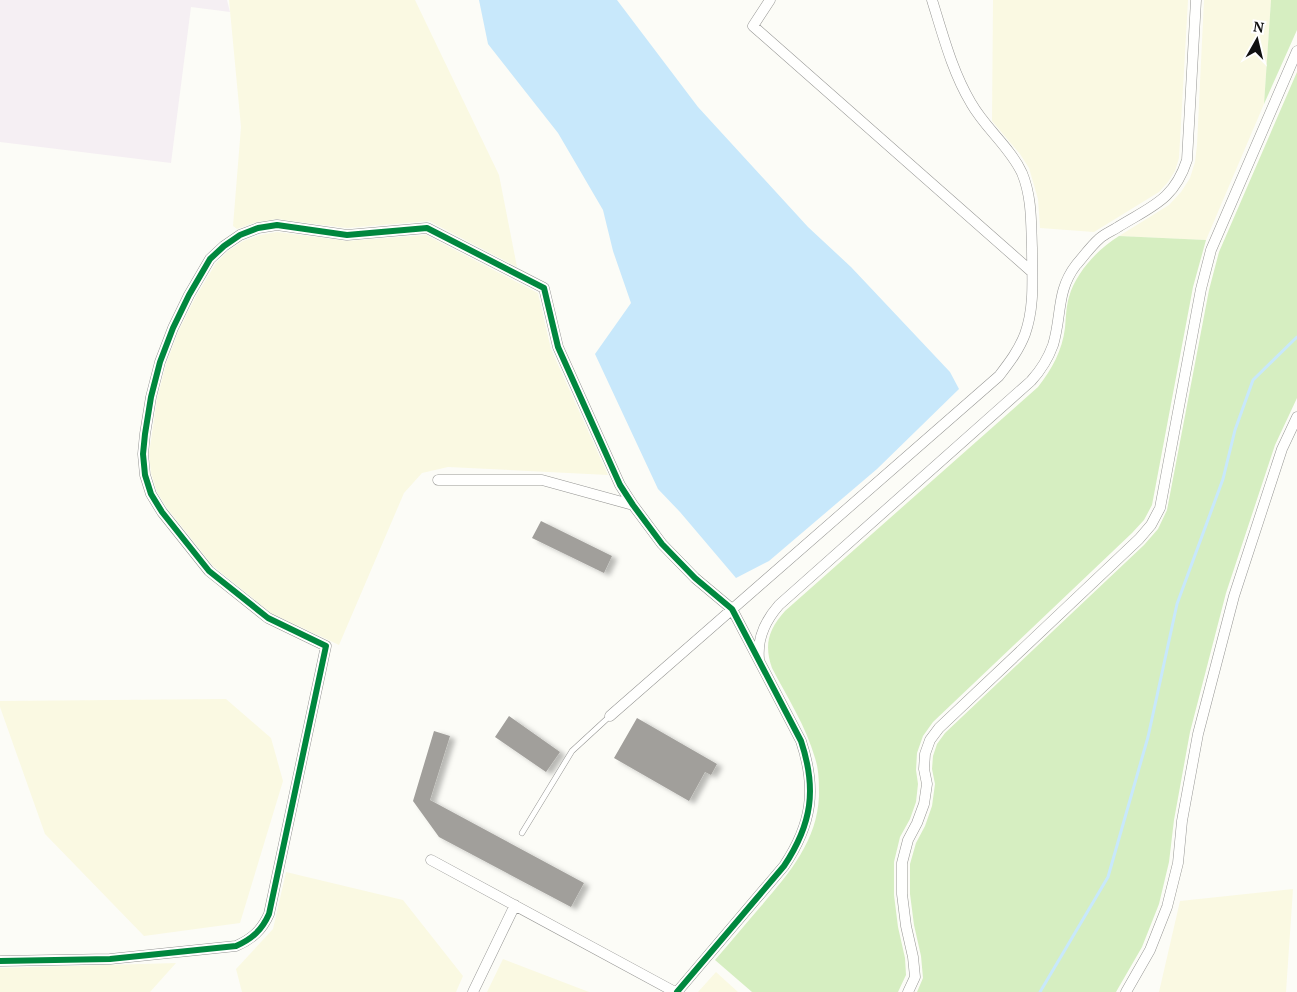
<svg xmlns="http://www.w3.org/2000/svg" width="1297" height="992" font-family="'PT Serif',serif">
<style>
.industrial{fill:#f5eff3}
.farmland{fill:#faf9e2}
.forest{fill:#d6eec1}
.water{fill:#c8e8fb}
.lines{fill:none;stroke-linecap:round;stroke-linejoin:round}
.stream{stroke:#c8e8fb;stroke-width:3}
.building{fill:#a19f9b;filter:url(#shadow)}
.lane-casing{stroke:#969694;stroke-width:6}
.street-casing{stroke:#969694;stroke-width:11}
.lane{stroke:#fffffe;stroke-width:5}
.street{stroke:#fffffe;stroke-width:10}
.cycleway-casing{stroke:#fff;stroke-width:9}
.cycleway{stroke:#00873e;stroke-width:6}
</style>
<defs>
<filter id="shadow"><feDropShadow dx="5.5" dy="3" stdDeviation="2.5" flood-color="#0004"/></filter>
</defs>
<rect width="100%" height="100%" fill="#fcfcf7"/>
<!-- industrial -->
<path class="industrial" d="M0 0H227L230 12 191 7 171 163 0 142Z"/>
<!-- farmland -->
<path class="farmland" d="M229 0H415L499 175 517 267 429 221 347 228 277 219 256 222 237 229 233 226 241 127Z
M993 0H1188L1179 158 1175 171 1168 182 1159 192 1094 232 1040 228 1038 199 1029 168 1020 154 992 121Z
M1204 0H1271L1264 104 1206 240 1119 236 1169 205 1181 192 1190 178 1195 162 1197 145Z
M277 232 347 241 426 235 538 293 551 349 608 475 448 467 422 473 404 493 339 645 271 613 213 566 167 508 157 492 151 473 149 454 157 399 166 364 179 330 195 298 216 263 228 251 243 241 260 235Z
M226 699 271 738 283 781 240 923 144 936 45 834 0 707V701Z
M286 872 403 900 463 976 456 992H242L236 969 273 929Z
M1293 889 1286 992H1159L1180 901Z
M503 959 589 992H487Z
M176 963 150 992H0V968Z
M716 972 738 992H739H698Z"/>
<!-- forest -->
<path class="forest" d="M1271 0H1297V30L1264 104Z
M1297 72V398L1275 445 1226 593 1190 732 1174 820 1169 862 1159 904 1142 947 1116 992H917L923 978 921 956 914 925 910 894V864L916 843 925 826 932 806 935 784 932 769 933 756 937 744 945 733 1144 545 1158 529 1167 510 1209 290 1219 252Z
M1119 236 1206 240 1193 287 1152 505 1144 520 1132 533 933 722 923 736 917 753 916 770 918 784 916 802 910 819 900 837 894 862V895L898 927 905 958 906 975 898 992H752L715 960C731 942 746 923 762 905 790 872 817 841 819 796 819 783 819 770 815 758 806 726 787 697 772 668 764 645 768 630 785 611L1038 387C1052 369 1062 351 1065 328 1066 318 1066 307 1069 297 1076 272 1098 249 1119 236Z"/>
<!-- water -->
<path class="water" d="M479 0H617L698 107 808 227 851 267 950 372 959 389 877 469 769 561 736 578 680 512 658 489 595 354 631 303 613 251 603 210 558 133 488 44Z"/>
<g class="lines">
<!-- stream -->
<path class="stream" d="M1040 992 1108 877 1148 737 1177 604 1223 479 1235 430 1253 380 1297 337"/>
</g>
<!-- building -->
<path class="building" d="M541 521 612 556 604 573 532 538Z
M509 716 560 752 546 772 495 737Z
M637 718 717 764 711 775 705 772 689 801 614 758Z
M434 731 450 736 430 800 584 883 571 907 439 837 413 801Z"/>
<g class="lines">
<!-- lane casing -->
<g class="lane-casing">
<path id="lane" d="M522 833 572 751 610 716"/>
</g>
<!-- street casing -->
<g class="street-casing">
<path id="street" d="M770 0 753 26 1032 272
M438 480H542L633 505
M759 659C757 638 765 621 779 605L1031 381C1041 370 1048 359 1053 345 1062 316 1056 291 1076 265 1083 257 1091 246 1099 239 1104 234 1112 231 1118 227 1152 206 1174 200 1187 160L1196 0
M610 716 999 376C1009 363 1019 350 1025 334 1035 306 1032 277 1032 248 1031 223 1032 197 1022 173 1010 147 985 128 971 103 952 71 943 35 932 0
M431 860 675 992
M0 961 110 959 236 946C252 939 262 930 269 914L326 646 268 618 209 571 162 512 151 494 145 475 143 454 145 434 151 397 160 362 173 328 189 295 210 259 224 246 240 235 258 228 277 225 347 235 427 228 544 288 558 347 620 485 633 505 662 544 695 578 732 609 801 741C817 789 812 824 784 866L677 992
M473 992 515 905
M908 992 915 977 913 957 906 926 902 894V863L908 840 917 823 924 804 927 784 924 769 925 754 930 740 939 728 1139 539 1151 525 1160 508 1201 289 1211 250 1297 51
M1126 992 1150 950 1167 907 1178 863 1182 821 1198 734 1234 596 1282 449 1297 417"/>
</g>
<!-- lane -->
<use href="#lane" class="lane"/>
<!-- street -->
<use href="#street" class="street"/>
<!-- cycleway casing -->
<g class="cycleway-casing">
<path id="cycleway" d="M0 961 110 959 236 946C252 939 262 930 269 914L326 646 268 618 209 571 162 512 151 494 145 475 143 454 145 434 151 397 160 362 173 328 189 295 210 259 224 246 240 235 258 228 277 225 347 235 427 228 544 288 558 347 620 485 633 505 662 544 695 578 732 609 801 741C817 789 812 824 784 866L677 992"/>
</g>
<!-- cycleway -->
<use href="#cycleway" class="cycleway"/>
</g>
<!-- north arrow -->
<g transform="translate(1257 40) rotate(8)" stroke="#ffffff" stroke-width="4" paint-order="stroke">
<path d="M0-4L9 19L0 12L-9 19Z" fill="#101010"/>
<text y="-8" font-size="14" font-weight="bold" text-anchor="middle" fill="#101010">N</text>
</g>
</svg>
